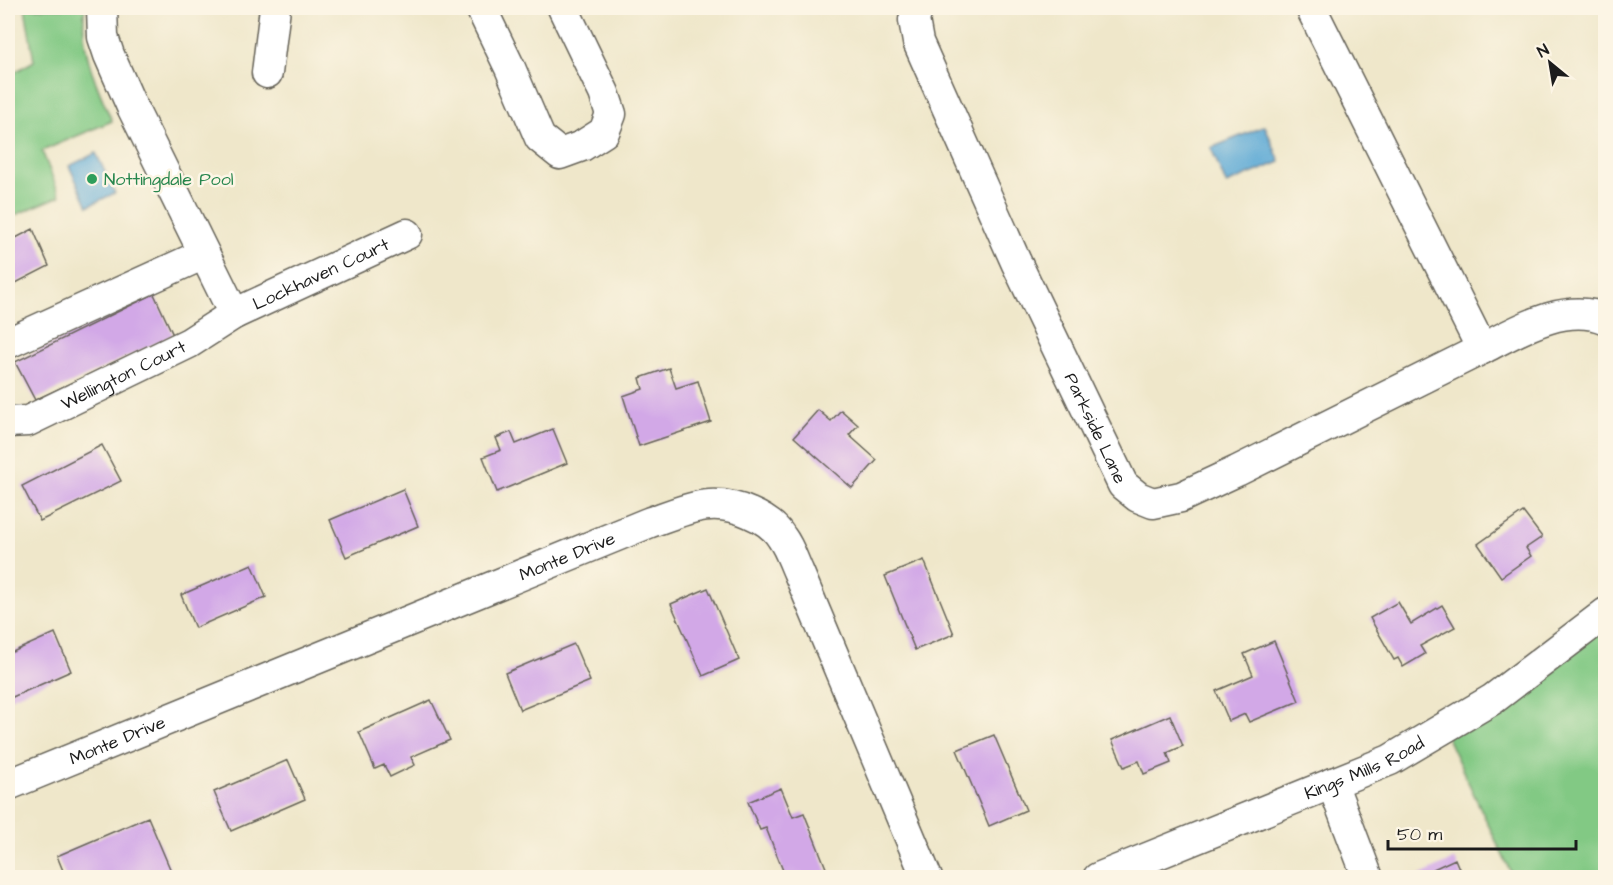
<svg xmlns="http://www.w3.org/2000/svg" width="1613" height="885" font-family="'Architects Daughter',sans-serif">
<style>
.green{fill:#82c984;stroke:#4f7250;stroke-width:1.5}
.water{fill:#5ba9d5;stroke:#3c6278;stroke-width:1.5}
.building{fill:#d2a8e7}
.lines{fill:none;stroke-linecap:round;stroke-linejoin:round}
.minor-casing{stroke:#666359;stroke-width:33}
.minor{stroke:#fff;stroke-width:30}
.leisure-dot{fill:#2e9e5b;stroke:#fcf5e5;stroke-width:2}
.labels{text-anchor:middle;dominant-baseline:central;stroke-width:5;stroke-linejoin:round;paint-order:stroke}
.leisure-label{font-size:18px;fill:#27864d;stroke:#fcf5e5;text-anchor:start}
.street-label{font-size:18px;fill:#1c1c1c;stroke:#fcf5e5}
</style>
<rect width="100%" height="100%" fill="#fcf5e5"/>
<filter id="ink" filterUnits="userSpaceOnUse"><feTurbulence type="fractalNoise" baseFrequency=".0167" numOctaves="2"/><feDisplacementMap in="SourceGraphic" scale="12" xChannelSelector="R" yChannelSelector="G"/><feConvolveMatrix kernelMatrix="1 2 1 2 8 2 1 2 1" color-interpolation-filters="sRGB"/></filter>
<filter id="wash" filterUnits="userSpaceOnUse"><feTurbulence type="fractalNoise" baseFrequency=".008" numOctaves="4" result="noise"/><feDisplacementMap in="SourceGraphic" scale="24" xChannelSelector="R" yChannelSelector="G"/><feGaussianBlur stdDeviation="1.35" result="paint"/><feColorMatrix in="noise" values="0 0 0 0 0 0 0 0 0 0 0 0 0 0 0 0 0 1.4 0 .05"/><feComposite in="paint" operator="in"/></filter>
<g filter="url(#wash)">
<rect width="100%" height="100%" fill="#efe7ca"/>
<!-- green -->
<path class="green" d="M25 8H85C78 46 97 87 112 121L42 151 60 196 8 218V76L34 61Z
M1605 613V877H1513L1443 729Z"/>
<!-- water -->
<path class="water" d="M1265 126 1280 162 1226 184 1211 148Z
M96 153 115 193 88 206 69 166Z"/>
<g id="blocks">
<!-- building -->
<path class="building" d="M33 229 49 266 8 287V242Z
M154 294 173 335 35 400 15 362Z
M669 368 676 388 698 381 711 422 639 446 623 396 643 389 640 378Z
M818 410 831 421 841 410 858 425 849 435 877 460 852 488 794 437Z
M553 429 567 463 497 492 483 457 501 450 496 438 511 432 516 444Z
M102 445 121 481 40 521 22 486Z
M403 489 418 526 346 557 330 520Z
M1523 512 1542 537 1526 548 1531 556 1501 577 1478 544Z
M924 560 954 634 915 650 885 576Z
M252 564 266 597 195 628 181 595Z
M708 588 739 660 703 676 671 604Z
M1398 602 1411 624 1442 605 1455 627 1420 646 1425 654 1403 667 1398 658 1394 660 1370 618Z
M55 633 71 671 8 699V654Z
M1274 641 1299 701 1249 722 1245 714 1229 721 1216 691 1253 675 1244 654Z
M574 644 590 681 520 710 505 673Z
M431 700 450 740 411 757 415 765 390 777 384 765 375 769 359 732Z
M1170 715 1183 746 1167 753 1171 763 1144 774 1139 761 1124 767 1112 740Z
M994 735 1026 810 989 826 957 750Z
M288 760 305 799 231 831 214 792Z
M781 788 793 817 804 813 830 878H786L766 828 760 830 748 802Z
M148 817 174 878H66L57 856Z
M1455 859 1463 878H1414Z"/>
</g>
</g>
<g filter="url(#ink)">
<use href="#blocks" fill-opacity="0" stroke="#666359" stroke-width="1.5"/>
<g class="lines">
<!-- minor casing -->
<g class="minor-casing">
<g id="minor">
<path d="M102 8 103 37 109 55 132 107 234 314"/>
<path d="M481 8 510 68 540 138 560 154 582 146 604 132 611 114 604 93 563 8"/>
<path id="s1" d="M918 8 914 20 918 42 1016 262 1123 485 1138 497 1153 503 1181 497 1237 471 1482 349 1311 8"/>
<path d="M267 73 275 8"/>
<path d="M8 343 204 254"/>
<path d="M1482 349C1517 331 1565 301 1606 319"/>
<path id="s2" d="M8 422 28 421 189 343 234 314 407 234"/>
<path d="M1332 783 1368 878"/>
<path id="s3" d="M8 785 648 523C685 510 711 495 750 513 762 518 775 526 782 538 789 547 793 560 798 571L927 878"/>
<path id="s4" d="M1098 878 1390 760 1493 699 1606 613"/>
</g>
</g>
<!-- minor -->
<use href="#minor" class="minor"/>
</g>
</g>
<!-- markers -->
<circle class="leisure-dot" cx="92" cy="179" r="6"/>
<g class="labels">
<!-- leisure labels -->
<g class="leisure-label">
<text x="104" y="179">Nottingdale Pool</text>
</g>
<!-- street labels -->
<g class="street-label">
<text stroke="none"><textPath href="#s2" startOffset="348">Lockhaven Court</textPath></text>
<text stroke="none"><textPath href="#s2" startOffset="126">Wellington Court</textPath></text>
<text stroke="none"><textPath href="#s1" startOffset="460">Parkside Lane</textPath></text>
<text stroke="none"><textPath href="#s3" startOffset="604">Monte Drive</textPath></text>
<text stroke="none"><textPath href="#s3" startOffset="118">Monte Drive</textPath></text>
<text stroke="none"><textPath href="#s4" startOffset="288">Kings Mills Road</textPath></text>
</g>
</g>
<!-- margin -->
<rect width="1613" height="885" fill="none" stroke="#fcf5e5" stroke-width="30"/>
<!-- north arrow -->
<g transform="translate(1550 63) rotate(330)" stroke="#fcf5e5" stroke-width="4.5" paint-order="stroke">
<path d="M0-4.5L10 22L0 15L-10 22Z" fill="#1c1c1c"/>
<text y="-9" font-size="16" font-weight="bold" text-anchor="middle" fill="#1c1c1c">N</text>
</g>
<!-- scale -->
<path d="M1388 840v9h188v-9" fill="none" stroke="#1c1c1c" stroke-width="3"/>
<text x="1397" y="840" font-size="18" fill="#1c1c1c" stroke="#fcf5e5" stroke-width="4.5" paint-order="stroke">50 m</text>
</svg>
